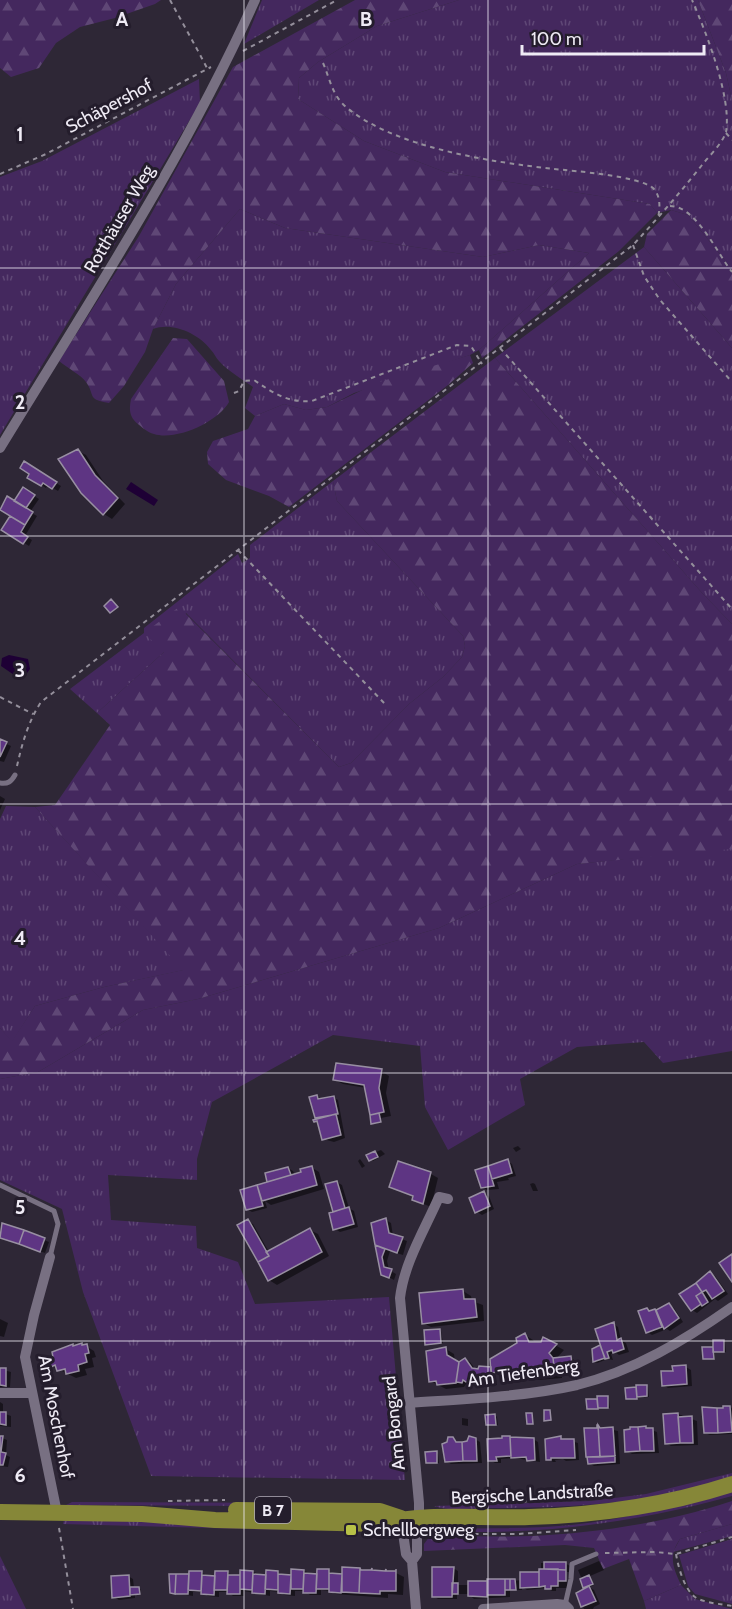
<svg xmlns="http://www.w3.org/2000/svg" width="732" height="1609" font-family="Cabin,sans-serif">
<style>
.grass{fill:url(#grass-tufts)}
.forest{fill:url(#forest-firs)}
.water{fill:#1e0035}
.shadow{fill:#0007}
.building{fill:#5e3583;stroke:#988fa2;stroke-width:1.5}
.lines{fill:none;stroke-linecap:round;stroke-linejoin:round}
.path{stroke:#948f9b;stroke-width:2;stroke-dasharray:4.5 4.5;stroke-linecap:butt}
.service{stroke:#787082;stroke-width:5}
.minor{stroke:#787082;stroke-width:10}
.primary{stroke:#868738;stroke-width:16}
.grid{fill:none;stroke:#efebf5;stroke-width:1.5;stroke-opacity:0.55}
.poi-dot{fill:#b8c147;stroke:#241d2c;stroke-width:2}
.labels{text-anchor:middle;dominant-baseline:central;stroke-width:6;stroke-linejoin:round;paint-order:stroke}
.shield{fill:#241d2c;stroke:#b2adb9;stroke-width:1.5}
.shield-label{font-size:16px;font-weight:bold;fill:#efebf5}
.street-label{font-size:18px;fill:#efebf5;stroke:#241d2c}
.poi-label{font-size:18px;fill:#efebf5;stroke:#241d2c;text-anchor:start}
.grid-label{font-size:20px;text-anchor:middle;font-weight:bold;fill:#efebf5;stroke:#241d2c;stroke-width:6;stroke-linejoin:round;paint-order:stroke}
</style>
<defs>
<pattern id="grass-tufts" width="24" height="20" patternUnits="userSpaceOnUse" patternTransform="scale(1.5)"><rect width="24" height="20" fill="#44285e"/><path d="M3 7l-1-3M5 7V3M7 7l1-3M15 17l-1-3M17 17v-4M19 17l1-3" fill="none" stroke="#5f4776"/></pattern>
<pattern id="forest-firs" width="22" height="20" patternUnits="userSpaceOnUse" patternTransform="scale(1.5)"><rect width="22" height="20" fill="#44285e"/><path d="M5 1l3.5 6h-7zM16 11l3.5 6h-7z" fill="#5f4776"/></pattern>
</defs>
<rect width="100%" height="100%" fill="#2e2736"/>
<!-- grass -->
<path class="grass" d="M262 0H319L244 44Z
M459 0H698L726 73 732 100V269L688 215 671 210 657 213 650 204 445 172 364 141 298 99 299 78 318 62 377 26Z
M199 79 200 103 0 435V177L42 161Z
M240 209 285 228 483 257 539 245 589 253 479 350 470 355 354 393 327 407 306 410 284 404 255 416 245 408 253 387C242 379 228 371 219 361 216 358 214 353 211 350 198 333 172 322 153 329L176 284Z
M644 247 732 348V624L703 594 495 358Z
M333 481 337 501 463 636 465 646 462 657 443 677 409 704 351 763 339 767 186 613 164 652 97 713 70 689 144 633V628L238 554 242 563 250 558V545Z
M6 806 35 807 184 970 104 987 35 1006 12 1042 0 1028V819Z
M719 849H732V1051L663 1063 644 1042 577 1047 520 1079 525 1105 448 1150 425 1107 420 1046 333 1035 212 1102 197 1159V1180L108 1175 111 1220 196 1226 197 1248 238 1262 255 1304 389 1297 405 1480 151 1476 83 1292 62 1209 0 1180V1079L38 1072 143 1010 198 999 439 928 577 864Z
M732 1473V1476C716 1481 700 1487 684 1490 620 1506 553 1508 489 1508 472 1508 450 1512 434 1506L591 1501 646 1494Z
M732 1491V1496C652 1518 572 1531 489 1532 471 1532 451 1534 434 1531L443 1529C485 1528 528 1529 571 1525 626 1519 679 1505 732 1491Z
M72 1502 320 1503 280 1506 66 1505Z
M64 1520 174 1522 285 1530 63 1524Z
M732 1524V1536L673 1552 680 1539Z
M732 1539V1604L695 1594 688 1586 679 1555Z
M0 1556 26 1609H0Z
M681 1585 695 1599 732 1609H646L644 1601Z"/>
<!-- forest -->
<path class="forest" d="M0 0H161L155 4 115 18 80 27 56 43 39 68 11 77 0 68Z
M355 0H459L377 26 318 62 299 78 298 99 364 141 445 172 650 204 657 213 619 251 482 358 479 350 589 253 539 245 483 257 285 228 240 209 176 284 153 329 145 352 124 386 109 403C86 399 96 396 86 382 80 374 67 368 59 361L139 236 233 67Z
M698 0H732V100L726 73Z
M671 210 688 215 732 269V348L644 247 647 234Z
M173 338 187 339 224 381 229 402C218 422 176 441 154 434 147 432 143 428 138 424 129 417 129 409 131 399Z
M470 355 473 363 448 385 289 507 269 496 226 480 208 464 207 452 213 441 248 429 255 416 284 404 306 410 327 407 379 382Z
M495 358 703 594 732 624V849L577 864 439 928 198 999 143 1010 38 1072 0 1079V1028L12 1041 35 1006 104 987 183 970 35 807 55 805 110 725 97 713 164 652 144 633 179 607 339 767 351 763 409 704 443 677 462 657 465 646 463 636 337 501 333 481Z
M732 1501V1524L680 1539C668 1557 673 1567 681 1585L644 1601 629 1559 603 1569 594 1548 565 1545 424 1551V1544L430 1536C464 1536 498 1537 532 1536 598 1533 669 1522 732 1501Z"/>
<!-- water -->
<path class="water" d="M131 482 158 500 154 506 126 489Z
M9 655 28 659 30 669 24 677H17L1 666 2 658Z"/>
<!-- shadow -->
<path class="shadow" d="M78 451 86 455 103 481 125 504 112 519 104 514 82 492Z
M25 464 61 486 58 491 48 485 46 488 29 477 31 474Z
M23 489 39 499 30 512 37 516 25 536 32 540 29 546 3 530 12 515 1 509 7 498 15 502Z
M0 741 11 746 4 762 0 761Z
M0 796 5 799 0 810Z
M381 1071 389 1076 386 1093 391 1116 381 1118 382 1122 375 1124 373 1123 366 1088 343 1084 335 1080Z
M317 1096 323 1100 333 1097 338 1100 345 1138 334 1142 323 1139 312 1098Z
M518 1146 521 1149 516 1152 513 1148Z
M381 1150 385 1154 373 1161 371 1160 369 1155Z
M360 1159 365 1166 362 1168 358 1161Z
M507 1161 512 1164 516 1176 508 1178 509 1180 497 1182 499 1189 487 1190 482 1187 477 1171Z
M311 1167 319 1172 324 1189 271 1205 265 1201 267 1208 252 1212 247 1209 242 1191 269 1183 267 1174 288 1168 293 1171 295 1175Z
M431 1174 438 1178 431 1207 414 1200 415 1197 391 1187Z
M337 1182 342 1185 349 1208 354 1211 358 1227 340 1232 335 1229Z
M533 1183 535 1184 538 1191H533L530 1184Z
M484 1193 489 1196 494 1209 482 1215 477 1212Z
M386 1220 391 1223 393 1236 407 1241 403 1255 390 1251 387 1261 389 1270 396 1274 394 1280 383 1274 372 1224Z
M248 1221 253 1224 269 1252 310 1230 318 1234 329 1256 277 1285 269 1280Z
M3 1224 49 1242 45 1253 0 1237Z
M710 1273 715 1276 728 1294 718 1301 715 1299 697 1313 692 1310Z
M463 1291 471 1296 472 1301 483 1305 484 1321 431 1327 423 1323Z
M669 1305 674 1308 683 1322 670 1331 667 1329 652 1335 647 1332V1309L652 1312H656Z
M0 1319 8 1323 4 1337 0 1336Z
M614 1324 618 1327 621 1340 626 1343 629 1352 619 1355 616 1353 611 1354 613 1360 608 1359 597 1363 595 1362 594 1350 600 1347 603 1349Z
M439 1330 441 1331 443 1343 426 1345Z
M525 1335 533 1340 535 1343H542L544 1339 564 1350 555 1360 571 1358 576 1361 577 1374 562 1375V1378L538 1380 534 1378 521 1379 513 1375 501 1376 495 1373 497 1385 486 1386 482 1384H472L468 1382 464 1387 446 1389 430 1381 446 1349 454 1354 455 1361 459 1364 465 1359 470 1362 476 1370 490 1369 518 1344Z
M723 1341 725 1342 726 1352 715 1353V1359H704Z
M73 1346H86L94 1351 96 1357 92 1358 94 1367 85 1369 87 1375 76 1378 52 1366 55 1358Z
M686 1367 691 1370 692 1386 668 1388 663 1385 674 1372Z
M0 1369 11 1372 10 1387H0Z
M646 1386 648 1387 649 1397 627 1398V1389Z
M607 1397 609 1399 610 1408H588V1400Z
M0 1402 3 1404V1413L11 1416V1427L0 1426Z
M730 1407 732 1408V1434L710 1435 705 1433 717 1410Z
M678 1414 697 1421 698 1445 671 1446 666 1443Z
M495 1415 497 1417 498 1425 488 1424Z
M462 1418 468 1419V1426L462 1425Z
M599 1427 618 1431 620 1464 594 1466 589 1463Z
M646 1428 657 1432 659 1453 632 1454 627 1451Z
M0 1437 7 1440 6 1455 10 1457 8 1467 0 1466Z
M452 1438 459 1443 475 1439 480 1442 482 1463 451 1464 446 1461Z
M561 1438 578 1443 579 1460 566 1461 563 1459 555 1460 556 1462H553L548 1459Z
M533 1439 538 1442 540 1462 515 1458 501 1459V1463H495L490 1460 488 1440Z
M436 1453 438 1454 439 1463H428Z
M599 1561 604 1570 590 1576 594 1585 589 1587 594 1590 600 1604 594 1607 593 1609H584L578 1593 587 1589 585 1587 578 1570Z
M541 1563H565L570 1566V1572H567V1588H556V1591H552L547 1588 527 1590 522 1587V1590H510V1597L474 1599 469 1594H457V1599H438L433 1596 453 1568 458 1571V1585H470L522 1580 541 1573Z
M304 1571 318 1575V1571H329L334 1575H344L363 1572 396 1573 404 1577 403 1595 388 1594V1598L335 1594 329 1591 321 1590V1595H310L305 1591H295V1596L284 1595 279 1592 270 1591V1596L244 1591V1596H233L228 1592H219V1597L208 1596 203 1592H193V1596L179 1594 190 1576 201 1573 216 1577 227 1573 242 1577 253 1572 267 1576V1572L293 1576Z
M128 1576 133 1579 134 1588 141 1589V1595H135V1598L119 1600 114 1597Z"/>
<!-- building -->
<path class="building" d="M78 449 95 475 118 498 103 515 81 493 58 459Z
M24 461 57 482 52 489 43 483 41 486 27 478 29 474 20 468Z
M23 487 35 495 26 508 14 501Z
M7 496 33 512 25 525 0 510Z
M10 516 25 525 21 532 28 537 23 544 1 530Z
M111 599 118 607 110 613 104 606Z
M0 739 7 742 0 757Z
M336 1063 382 1069 379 1088 384 1112 370 1115 364 1085 333 1080Z
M317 1095 318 1099 334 1096 338 1114 315 1118 309 1097Z
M379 1113 381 1122 371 1124 370 1115Z
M336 1114 341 1135 322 1140 317 1121 314 1122 313 1120Z
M375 1151 378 1157 369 1161 366 1155Z
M508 1159 512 1173 492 1179 488 1166Z
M398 1161 431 1172 423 1204 412 1200 413 1196 389 1187Z
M312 1166 317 1185 262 1201 257 1185 301 1172 300 1169Z
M488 1166 494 1186 481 1188 475 1170Z
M288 1167 291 1175 267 1182 265 1173Z
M337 1181 345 1208 333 1212 325 1184Z
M257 1185 263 1206 246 1210 240 1190Z
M484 1191 490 1206 475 1213 469 1198Z
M349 1207 354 1224 333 1230 329 1213Z
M386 1218 389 1233 403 1237 397 1253 375 1245 371 1223Z
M248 1219 269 1256 258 1262 237 1225Z
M2 1223 24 1230 19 1244 0 1238Z
M310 1228 322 1252 268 1281 258 1262 269 1256 266 1252Z
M24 1230 45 1238 40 1252 19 1244Z
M375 1245 385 1249 382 1257 384 1267 392 1269 389 1278 381 1275Z
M732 1254V1282L719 1263Z
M710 1271 724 1291 712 1299 706 1290 702 1292 696 1283Z
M696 1283 702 1292 696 1296 701 1304 691 1311 679 1294Z
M463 1289 464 1299H475L477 1317 422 1324 419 1293Z
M702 1292 708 1302 702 1306 696 1296Z
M669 1303 679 1318 664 1329 656 1310Z
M647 1308 649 1311 655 1309 662 1327 646 1333 638 1311Z
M614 1322 617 1340 621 1338 624 1349 613 1353 612 1350 607 1352 609 1358 605 1359 595 1329Z
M440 1329 441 1343 425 1345 424 1330Z
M525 1333 529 1342H541L543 1337 557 1344 549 1353 553 1358 555 1374 529 1376 528 1373 512 1376 509 1370 491 1373 490 1359 517 1343 516 1338Z
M713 1340H724V1352H713Z
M82 1343V1345L87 1344 89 1353 85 1354 87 1362 78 1365 79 1371 66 1374 65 1369 57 1371 55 1365 51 1367 48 1359 53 1357 52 1352 73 1344V1346Z
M600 1345 605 1358 593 1362 592 1349Z
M446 1347 447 1355 459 1362 456 1383 437 1385 436 1381 429 1382 426 1351Z
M702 1347H713L714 1359H703Z
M571 1356 573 1371 555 1374 553 1358Z
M465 1358 472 1368 478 1369 479 1366 491 1367 492 1383 480 1384V1382H466L463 1380 462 1383 456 1382 459 1362Z
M686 1365 687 1384 662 1386 661 1371H673L672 1366Z
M0 1368H6V1386L0 1385Z
M636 1385H647V1396L637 1397Z
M636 1387 637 1399H626L625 1388Z
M597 1396H608V1408H598Z
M586 1399H597L598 1409H587Z
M723 1406H730L732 1432 718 1433 717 1408H723Z
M702 1407 717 1408 718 1433H704Z
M544 1410H550L551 1420 544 1421Z
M0 1412H6V1425L0 1424Z
M526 1413H532L533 1424H527Z
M678 1413 680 1443 665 1444 663 1414Z
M495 1414 496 1425H486L485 1415Z
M692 1416 693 1443H680L678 1417Z
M597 1425H598L600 1457H586L584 1428H597Z
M598 1425 600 1428 613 1427 615 1456 600 1457Z
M646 1426V1428H653L654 1451H640L638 1427Z
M630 1427H638L640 1451 625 1452 624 1430 630 1429Z
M0 1436H3L1 1452 6 1453 3 1465H0Z
M469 1436 476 1438 477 1461H463L462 1442 467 1441Z
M502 1436H510L511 1456 496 1457 497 1461H488L487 1439 502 1438Z
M561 1436V1439H574L575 1458H551V1460H546L545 1439Z
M448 1437H453L456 1442H462L463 1461 445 1462 442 1444 447 1442Z
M510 1437 534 1438 535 1460 527 1461 526 1457 511 1458Z
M437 1451V1463H426L425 1452Z
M615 1456V1462L588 1464 587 1457Z
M544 1562H566V1570L544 1569Z
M342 1567 360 1568 359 1593 342 1592Z
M432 1567H454L452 1597H432Z
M360 1568 361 1570H371L372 1568V1570L385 1571 386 1569V1571H396V1569V1591H380V1594L359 1593Z
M291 1569 304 1570 303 1589H291Z
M317 1569H329V1589H316Z
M539 1569H558V1586H551V1589H545V1586L539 1587Z
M240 1570 253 1571 252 1590 240 1589Z
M266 1570 278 1571V1590L265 1589Z
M558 1570H566V1581H558Z
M189 1571H202L201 1591 188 1590Z
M215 1571H228L227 1590H214Z
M520 1572H539V1587L520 1588Z
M304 1573 317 1574 316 1593H303Z
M329 1573 342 1574 341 1593 329 1592Z
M169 1574H176L175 1594 170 1593Z
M176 1574H189L188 1594H175Z
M253 1574 266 1575 265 1594 252 1593Z
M278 1574 291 1575 290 1594 278 1593Z
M129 1575 130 1596 112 1598 111 1576Z
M202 1575 215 1576 214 1595 201 1594Z
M228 1575H240V1594H227Z
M589 1575 593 1584 583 1588 580 1579Z
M487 1579H505V1595H487Z
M505 1579H510V1590H505Z
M510 1579H515L516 1590H510Z
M468 1581H487V1597L468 1596Z
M452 1583H458V1594H452Z
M589 1586 596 1601 581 1607 576 1593Z
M130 1587H139L140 1594 130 1595Z"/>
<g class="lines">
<!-- path -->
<path class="path" d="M170 0C182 22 195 45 207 68
M243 51 337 0
M323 63C330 79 332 95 346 107 395 148 492 162 554 169 575 171 638 176 653 188 661 196 660 208 658 218
M726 133 732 140
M0 174 46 154 211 67
M670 206C696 206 717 253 732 272
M633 245 644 276 660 300 732 382
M500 348 732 609
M234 393 239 391 244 381 254 380C273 393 288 403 312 401L457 345 471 346 482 364
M238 550 386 705
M0 697 33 714
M17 766C22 744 28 722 41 702L633 245C657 219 680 193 702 165 710 155 722 144 726 132 732 98 706 32 692 0
M168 1501 225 1500
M513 1502 546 1501
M59 1528 73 1609
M429 1534H518L576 1530
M605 1553 655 1552 676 1554 732 1537
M676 1554C678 1566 684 1589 695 1597 704 1603 721 1604 732 1606"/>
<!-- service -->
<path class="service" d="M0 783C8 784 11 782 15 775
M0 1185 54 1211 58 1224 50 1257
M565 1605 571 1579 572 1564 596 1554"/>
<!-- minor -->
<path class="minor" d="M0 448C89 302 185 156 255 0
M50 1257 34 1315 25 1357 57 1513
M0 1393H32
M409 1403C465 1399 523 1397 577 1385 634 1371 685 1340 732 1307
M409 1518V1524L403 1533 406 1554 412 1561 416 1609
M419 1518V1503L400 1298C404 1263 425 1229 439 1197L448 1199
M409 1524 417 1534V1554L412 1561
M483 1609 557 1604 565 1605 569 1609"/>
<!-- primary -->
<path class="primary" d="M236 1510 380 1511 401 1518
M0 1512 142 1514 215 1520 378 1524C427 1512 479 1519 529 1517 598 1515 667 1505 732 1484"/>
</g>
<!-- grid -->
<path class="grid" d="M244 0V1609M488 0V1609M0 268H732M0 536H732M0 804H732M0 1073H732M0 1341H732"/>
<!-- markers -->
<rect class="poi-dot" x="345" y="1524" width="12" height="12" rx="3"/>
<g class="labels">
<!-- shield labels -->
<rect class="shield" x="255" y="1497" width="36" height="26" rx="4.5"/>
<g class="shield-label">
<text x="273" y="1510">B 7</text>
</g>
<!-- street labels -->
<g class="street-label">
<text transform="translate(109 106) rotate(-28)">Schäpershof</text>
<text transform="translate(119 219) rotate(-60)">Rotthäuser Weg</text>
<text transform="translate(523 1373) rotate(-8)">Am Tiefenberg</text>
<text transform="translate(56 1417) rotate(79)">Am Moschenhof</text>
<text transform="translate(394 1423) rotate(-96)">Am Bongard</text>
<text transform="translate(532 1494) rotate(-3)">Bergische Landstraße</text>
</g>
<!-- poi labels -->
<g class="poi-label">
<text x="363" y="1530">Schellbergweg</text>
</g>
</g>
<g class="grid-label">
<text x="122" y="26">A</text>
<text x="366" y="26">B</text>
<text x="20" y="141">1</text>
<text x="20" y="409">2</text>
<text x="20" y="677">3</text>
<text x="20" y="945">4</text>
<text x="20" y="1214">5</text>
<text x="20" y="1482">6</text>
</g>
<!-- scale -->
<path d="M522 45v9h182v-9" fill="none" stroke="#efebf5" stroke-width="3"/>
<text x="531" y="45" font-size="18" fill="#efebf5" stroke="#241d2c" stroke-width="4.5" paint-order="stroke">100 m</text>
</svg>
